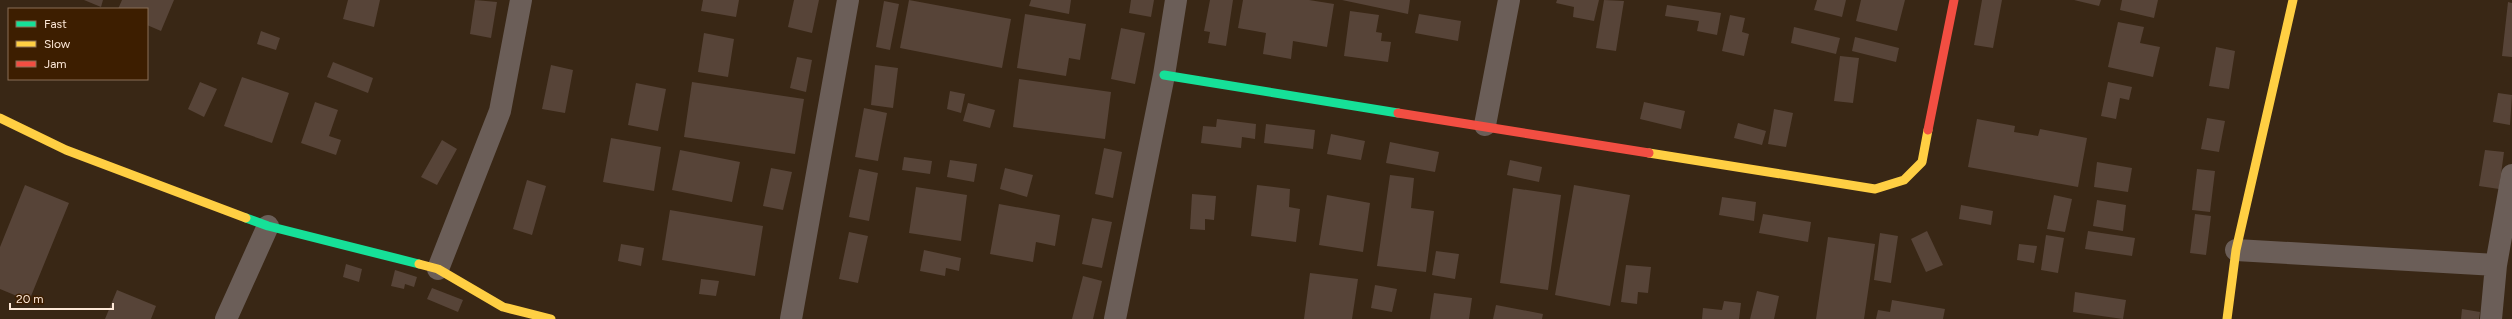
<svg xmlns="http://www.w3.org/2000/svg" width="2512" height="319" font-family="Figtree,sans-serif">
<style>
.building{fill:#574438}
.lines{fill:none;stroke-linecap:round;stroke-linejoin:round}
.street{stroke:#6b5e58;stroke-width:22}
.fast{stroke:#16e098;stroke-width:9}
.slow{stroke:#ffcf43;stroke-width:9}
.jam{stroke:#f24e42;stroke-width:9}
</style>
<rect width="100%" height="100%" fill="#392715"/>
<!-- building -->
<path class="building" d="M84 0H103L101 7Z
M122 0H174L161 31 147 25V9H118Z
M348 0H380L374 27 343 19Z
M475 0 497 2 491 38 470 34Z
M703 0H739L736 17 701 11Z
M794 0H819L812 33 788 27Z
M909 0 1011 19 1002 68 900 48Z
M1031 0H1071L1069 14 1029 6Z
M1131 0H1154L1151 17 1129 13Z
M1210 0H1233L1226 46 1208 43 1210 32 1204 31Z
M1243 0H1309L1334 4 1327 47 1293 41 1291 59 1263 54 1266 33 1238 28Z
M1342 0H1410L1408 14Z
M1557 0H1599L1594 21 1573 17 1574 7 1556 3Z
M1604 0 1624 1 1616 51 1596 48Z
M1817 0H1846L1842 17 1814 10Z
M1861 0H1905L1897 31 1856 21Z
M1982 0H2002L1993 48 1974 45Z
M2074 0H2101L2099 6Z
M2122 0H2158L2154 18 2120 10Z
M884 1 899 4 890 50 876 47Z
M2508 2 2512 3V57L2502 56Z
M1667 5 1721 13 1717 35 1697 31 1699 21 1665 16Z
M1350 11 1379 15 1376 32 1382 33 1381 41 1391 42 1388 62 1344 56Z
M1025 14 1086 24 1080 60 1069 58 1066 76 1017 68Z
M1419 14 1461 21 1458 41 1415 33Z
M1730 15 1745 18 1742 32 1749 34 1744 56 1722 51Z
M2118 22 2144 27 2140 43 2160 47 2153 77 2108 67Z
M1794 27 1840 38 1836 54 1791 43Z
M1121 28 1145 33 1135 84 1111 79Z
M261 31 280 38 276 50 257 44Z
M704 33 734 39 728 77 698 72Z
M1855 37 1899 48 1896 62 1852 51Z
M2216 47 2235 51 2229 89 2209 86Z
M1840 56 1859 58 1853 103 1834 101Z
M797 57 812 60 806 92 790 88Z
M333 62 373 78 368 93 327 77Z
M551 65 573 70 565 113 542 109Z
M875 65 898 68 893 108 871 105Z
M242 77 289 93 272 143 224 126Z
M1019 79 1111 92 1105 139 1013 127Z
M200 82 217 89 204 117 188 109Z
M692 82 804 99 795 154 684 137Z
M2108 82 2132 87 2129 100 2120 98 2116 119 2101 116Z
M636 83 666 89 658 131 628 125Z
M950 91 965 94 961 113 947 109Z
M2498 93 2512 95 2510 125 2493 122Z
M315 102 338 110 329 136 341 140 336 155 301 143Z
M1644 102 1685 111 1681 129 1640 119Z
M968 103 995 110 990 128 963 121Z
M864 108 887 113 878 161 855 157Z
M1774 109 1793 113 1786 147 1768 144Z
M2207 118 2225 121 2219 152 2201 149Z
M1217 119 1256 124 1255 139 1242 137 1241 148 1201 143 1203 126 1216 127Z
M1977 119 2015 126 2014 132 2038 136 2040 129 2087 138 2078 187 1968 167Z
M1738 123 1766 131 1762 145 1734 138Z
M1266 124 1315 130 1313 149 1264 143Z
M1331 134 1365 141 1361 160 1327 154Z
M611 138 661 147 654 191 603 182Z
M442 140 457 149 437 185 421 177Z
M1390 142 1439 152 1435 172 1386 163Z
M1104 148 1122 152 1113 198 1095 194Z
M680 150 740 162 732 202 672 190Z
M2485 150 2504 152 2499 189 2479 186Z
M904 157 932 161 930 174 902 170Z
M950 160 977 164 974 182 947 177Z
M1510 160 1542 167 1539 182 1507 175Z
M2097 162 2132 168 2128 192 2094 187Z
M771 168 792 172 783 210 763 206Z
M1005 168 1033 175 1027 197 1000 189Z
M859 169 878 173 869 221 849 217Z
M2197 169 2215 171 2210 212 2192 210Z
M1390 175 1414 178 1411 208 1434 211 1426 272 1377 266Z
M527 180 546 186 532 235 513 229Z
M25 185 69 203 29 301 0 289V247Z
M1257 185 1290 189 1289 207 1300 209 1296 242 1251 236Z
M1574 185 1630 195 1610 306 1555 295Z
M916 187 967 195 961 241 909 233Z
M1513 188 1561 195 1548 290 1500 283Z
M1192 194 1216 196 1214 220 1205 219V230L1190 229Z
M1327 195 1370 203 1363 252 1319 245Z
M2054 195 2072 199 2065 232 2047 229Z
M1722 197 1756 202 1754 221 1719 215Z
M2097 200 2126 205 2123 231 2093 226Z
M999 204 1060 215 1055 246 1036 242 1033 262 990 254Z
M1961 205 1993 211 1991 225 1959 219Z
M670 210 763 226 755 276 662 260Z
M1763 214 1811 222 1808 242 1759 233Z
M2195 214 2211 216 2206 255 2190 253Z
M1092 218 1112 222 1102 268 1082 264Z
M1927 231 1943 265 1926 272 1911 239Z
M2088 231 2135 238 2132 256 2085 249Z
M849 232 868 236 858 283 839 279Z
M1880 233 1898 236 1891 283 1874 280Z
M2046 235 2064 238 2058 273 2041 270Z
M1828 237 1875 244 1864 319H1816Z
M621 244 644 248 641 266 618 261Z
M2019 244 2037 246 2034 263 2017 260Z
M924 250 961 258 959 271 946 268 945 276 920 271Z
M1436 251 1459 254 1455 279 1432 275Z
M346 264 362 269 359 282 343 277Z
M1626 265 1651 267 1648 293 1638 292 1637 304 1621 302Z
M395 270 417 277 414 287 405 284 404 289 391 286Z
M1310 273 1358 279 1352 319H1304Z
M1083 276 1102 281 1093 319H1072Z
M701 279 719 281 716 296 699 294Z
M1375 285 1397 289 1392 312 1371 308Z
M432 288 463 300 458 312 427 299Z
M117 290 156 306 151 319H105Z
M1757 291 1779 296 1774 319H1750Z
M2075 292 2126 300 2123 319 2073 312Z
M1434 293 1472 298 1469 319H1430Z
M1892 300 1945 309 1943 319H1876L1878 310 1890 312Z
M1724 301 1741 303 1739 319H1702L1703 308 1722 310Z
M1496 305 1543 314 1542 319H1493Z
M2462 309 2480 312 2479 319H2461Z"/>
<g class="lines">
<!-- street -->
<path class="street" d="M1485 125 1509 0
M2236 250 2496 265
M438 269 500 111 521 0
M226 319 268 226
M791 319 848 0
M1115 319 1164 75 1176 0
M2491 319 2496 265 2512 175"/>
<!-- fast -->
<path class="fast" d="M1164 75 1398 113
M246 218 268 226 419 264"/>
<!-- slow -->
<path class="slow" d="M0 118 66 150 246 218
M1649 153 1875 189 1904 180 1922 162 1928 130
M419 264 438 269 503 307 551 319
M2227 319 2236 250 2293 0"/>
<!-- jam -->
<path class="jam" d="M1398 113 1649 153
M1928 130 1954 0"/>
</g>
<!-- legend -->
<rect x="8" y="8" width="140" height="72" fill="#3d1e00" stroke="#8a6f56"/>
<rect x="16" y="21" width="20" height="6" fill="#16e098" stroke="#8a6f56"/>
<text x="44" y="28" font-size="12" fill="#fee9d8">Fast</text>
<rect x="16" y="41" width="20" height="6" fill="#ffcf43" stroke="#8a6f56"/>
<text x="44" y="48" font-size="12" fill="#fee9d8">Slow</text>
<rect x="16" y="61" width="20" height="6" fill="#f24e42" stroke="#8a6f56"/>
<text x="44" y="68" font-size="12" fill="#fee9d8">Jam</text>
<!-- scale -->
<path d="M10 303v6h103v-6" fill="none" stroke="#fee9d8" stroke-width="2"/>
<text x="16" y="303" font-size="12" fill="#fee9d8" stroke="#3d1e00" stroke-width="3" paint-order="stroke">20 m</text>
</svg>
